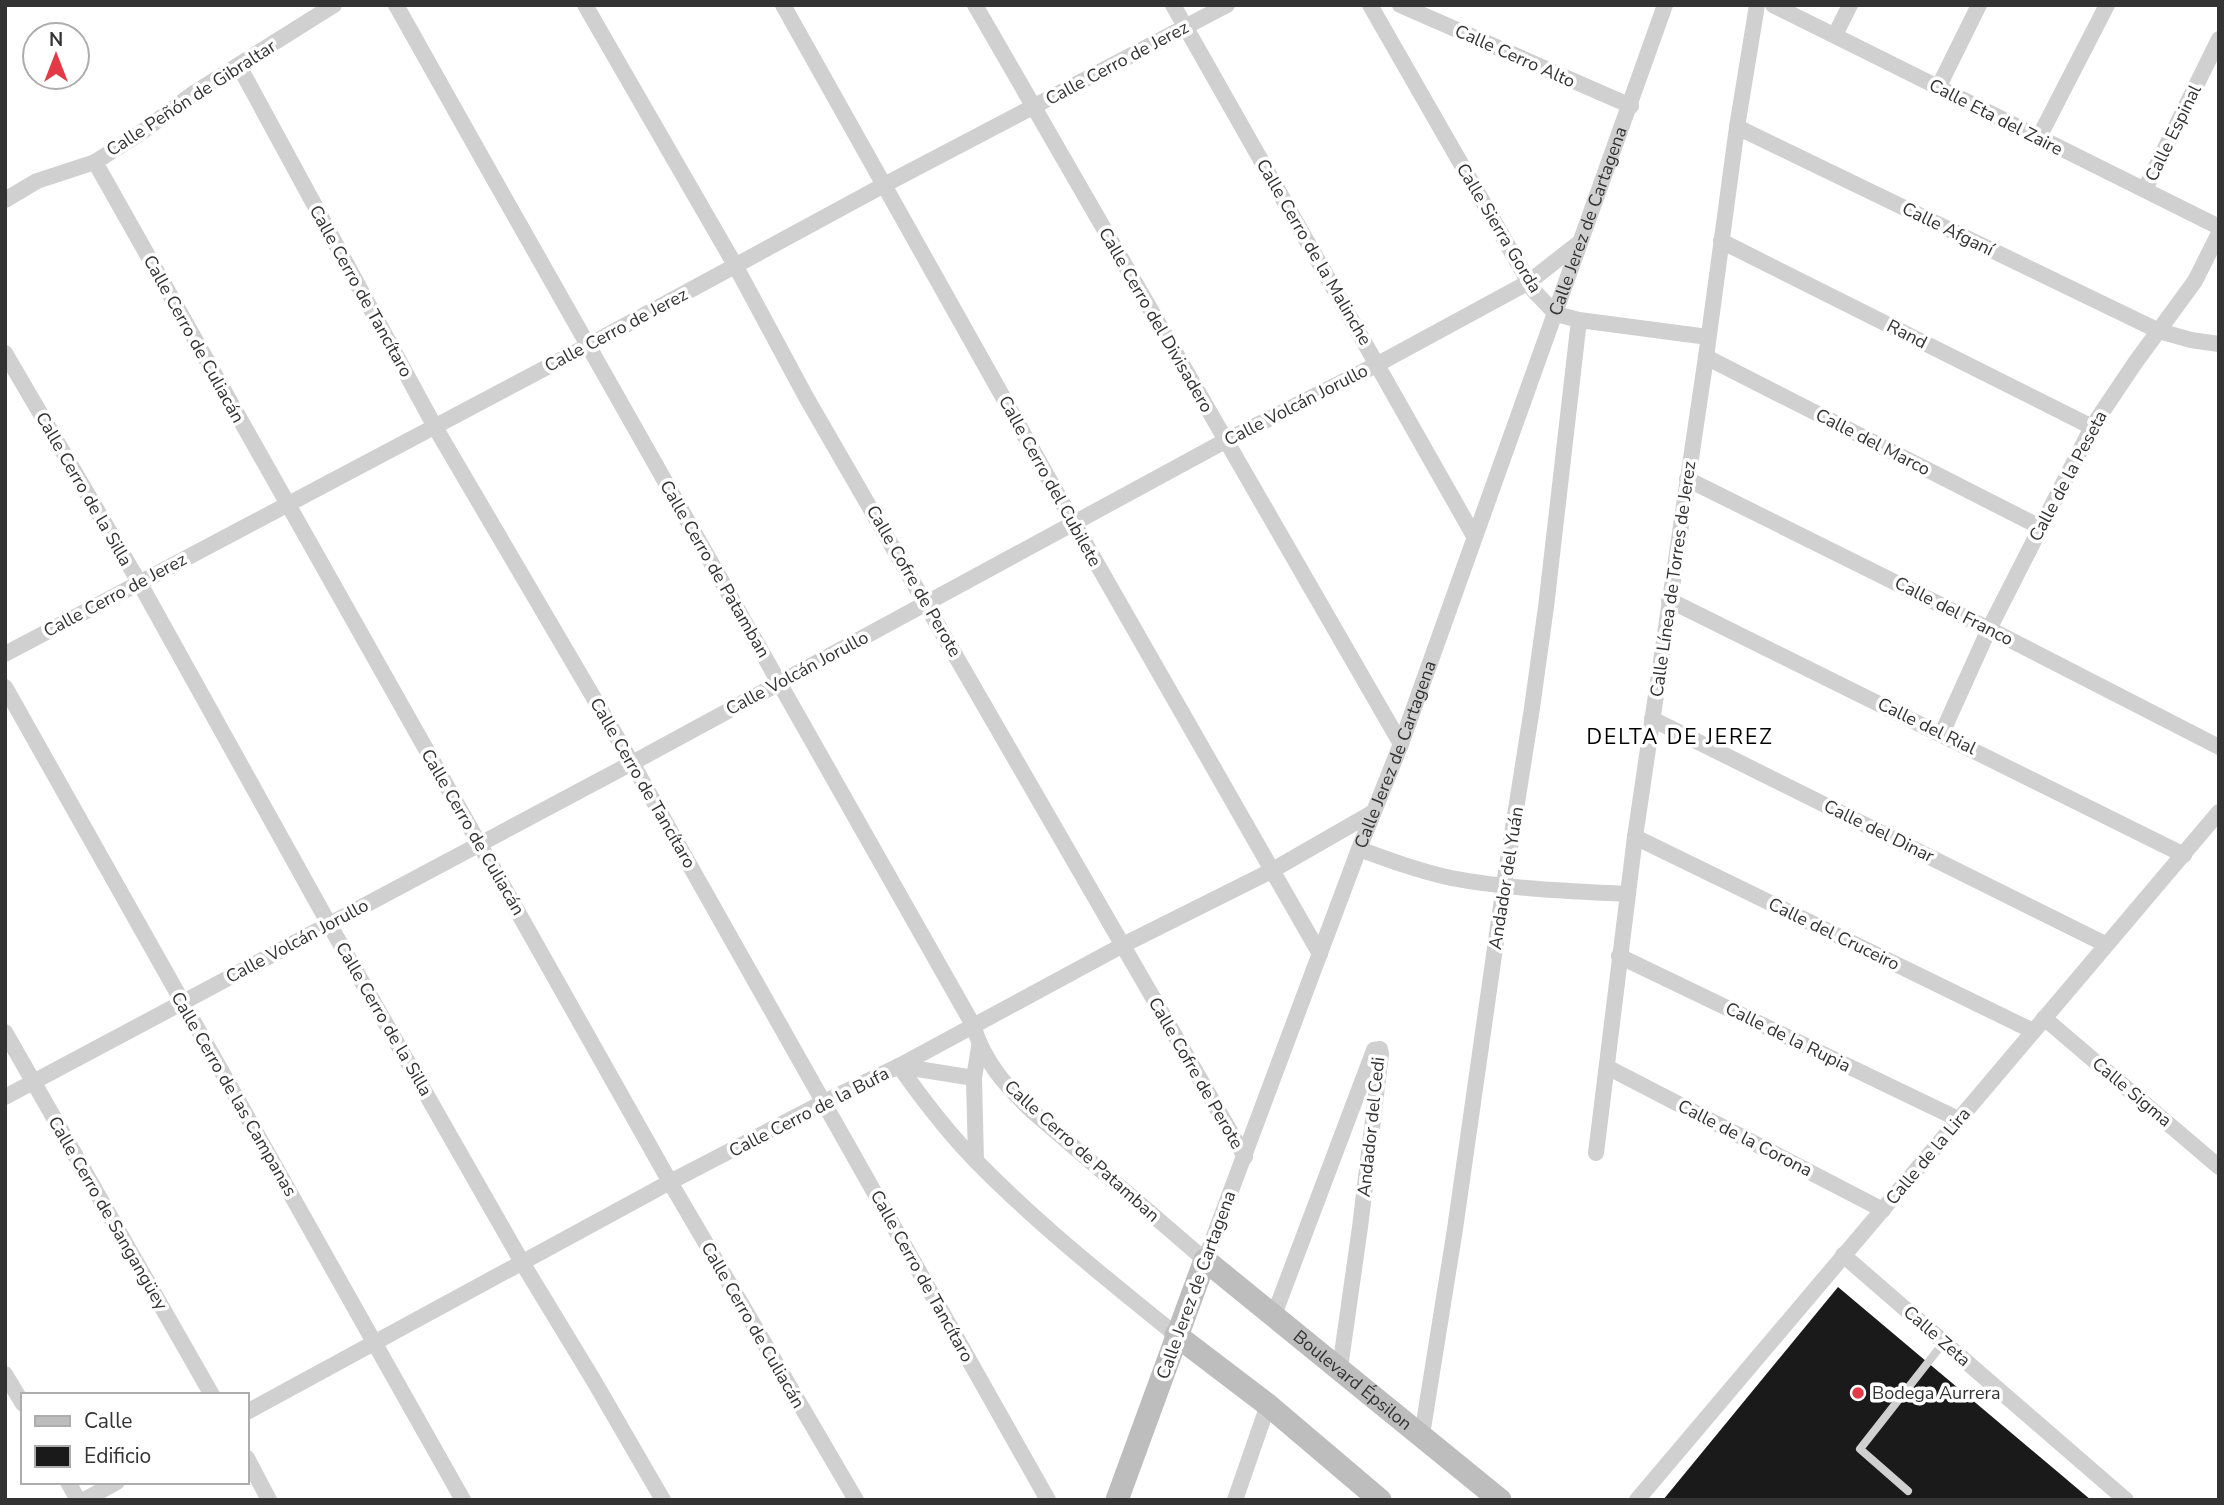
<svg xmlns="http://www.w3.org/2000/svg" width="2224" height="1505" font-family="'Nunito Sans',sans-serif">
<style>
.building{fill:#1a1a1a}
.lines{fill:none;stroke-linecap:round;stroke-linejoin:round}
.lane{stroke:#d0d0d0;stroke-width:8}
.street{stroke:#d0d0d0;stroke-width:16}
.secondary{stroke:#bdbdbd;stroke-width:23}
.poi-dot{fill:#e63946;stroke:#fff;stroke-width:2.5}
.labels{text-anchor:middle;dominant-baseline:central;stroke-width:7;stroke-linejoin:round;paint-order:stroke}
.street-label{font-size:18px;fill:#333;stroke:#fff}
.poi-label{font-size:18px;fill:#333;stroke:#fff;text-anchor:start}
.quarter-label{font-size:21px;letter-spacing:2px;fill:#000;stroke:#fff}
</style>
<rect width="100%" height="100%" fill="#fff"/>
<!-- building -->
<path class="building" d="M1838 1287 2091 1500H1663Z"/>
<g class="lines">
<!-- lane -->
<path class="lane" d="M1908 1491 1860 1449 1944 1342"/>
<!-- street -->
<g class="street">
<path id="s1" d="M396 5C587 346 782 685 973 1025 984 1062 1005 1085 1032 1111L1205 1260 1359 849 1401 744 1665 5"/>
<path d="M585 5 735 265 806 397 1245 1157"/>
<path d="M783 5 1073 522 1320 954"/>
<path d="M975 5 1401 744"/>
<path d="M1173 5 1474 536"/>
<path d="M1370 5 1534 291 1556 314 1579 320 1708 337"/>
<path d="M1400 5 1631 106"/>
<path d="M1773 5 2219 227"/>
<path d="M1835 35 1850 5"/>
<path d="M239 66 435 427 632 763 1048 1500"/>
<path d="M1938 88 1979 5"/>
<path d="M1737 127 2159 331 2191 340 2219 344"/>
<path d="M2038 139 2107 5"/>
<path d="M95 162 670 1182 856 1500"/>
<path d="M2145 189 2219 39"/>
<path d="M5 200 37 181 95 162 142 132 194 93 334 5"/>
<path d="M1721 241 2092 427"/>
<path d="M5 353 139 582 329 924 523 1264 594 1381 663 1500"/>
<path d="M1706 357 2040 527"/>
<path d="M1687 479 1989 629 2219 747"/>
<path d="M1669 600 2184 855"/>
<path d="M5 654 587 346 884 185 1227 5"/>
<path d="M5 687 463 1500"/>
<path d="M1652 719 2105 944"/>
<path d="M1942 733 1989 629 2092 427 2135 363 2195 281 2219 233"/>
<path d="M1635 837 2033 1031"/>
<path d="M1359 849C1389 860 1419 871 1451 878 1509 889 1569 891 1627 894"/>
<path d="M1619 956 1958 1119"/>
<path d="M2044 1018 2219 1167"/>
<path d="M5 1032 212 1395"/>
<path d="M899 1066C923 1100 948 1133 977 1162 1039 1225 1108 1280 1176 1335"/>
<path d="M899 1066 974 1078"/>
<path d="M1607 1067 1883 1210"/>
<path d="M5 1097 632 763 1225 441 1378 364 1529 282 1580 242"/>
<path d="M1596 1153 1635 837 1706 357 1737 127 1757 5"/>
<path d="M976 1161 974 1078 979 1047"/>
<path d="M1843 1255 2126 1500"/>
<path d="M1274 1315 1371 1058 1374 1050 1380 1049 1381 1054 1360 1227 1340 1368"/>
<path d="M5 1374 23 1404"/>
<path d="M247 1412 670 1182 824 1102 899 1066 1123 945 1271 871 1372 813"/>
<path d="M1422 1435 1455 1229 1504 885 1532 708 1546 607 1579 320"/>
<path d="M247 1458 269 1500"/>
<path d="M68 1482 78 1500"/>
<path d="M84 1500 117 1482"/>
<path d="M1235 1500 1268 1405"/>
<path d="M1637 1500 2219 812"/>
</g>
<!-- secondary -->
<g class="secondary">
<path d="M1176 1335 1268 1405 1380 1500"/>
<path id="s2" d="M1117 1500 1205 1260 1500 1500"/>
</g>
</g>
<!-- markers -->
<circle class="poi-dot" cx="1858" cy="1393" r="7"/>
<g class="labels">
<!-- street labels -->
<g class="street-label">
<text transform="translate(1515 56) rotate(24)">Calle Cerro Alto</text>
<text transform="translate(1117 63) rotate(-28)">Calle Cerro de Jerez</text>
<text transform="translate(191 98) rotate(-33)">Calle Peñón de Gibraltar</text>
<text transform="translate(1996 117) rotate(27)">Calle Eta del Zaire</text>
<text transform="translate(2173 133) rotate(-64)">Calle Espinal</text>
<text stroke="none"><textPath href="#s1" startOffset="2613">Calle Jerez de Cartagena</textPath></text>
<text transform="translate(1499 228) rotate(59)">Calle Sierra Gorda</text>
<text transform="translate(1948 229) rotate(26)">Calle Afganí</text>
<text transform="translate(1314 252) rotate(60)">Calle Cerro de la Malinche</text>
<text transform="translate(361 291) rotate(61)">Calle Cerro de Tancítaro</text>
<text transform="translate(1156 320) rotate(60)">Calle Cerro del Divisadero</text>
<text transform="translate(616 330) rotate(-28)">Calle Cerro de Jerez</text>
<text transform="translate(1907 334) rotate(27)">Rand</text>
<text transform="translate(194 339) rotate(61)">Calle Cerro de Culiacán</text>
<text transform="translate(1296 405) rotate(-27)">Calle Volcán Jorullo</text>
<text transform="translate(1873 442) rotate(27)">Calle del Marco</text>
<text transform="translate(2068 476) rotate(-62)">Calle de la Peseta</text>
<text transform="translate(1050 481) rotate(61)">Calle Cerro del Cubilete</text>
<text transform="translate(84 489) rotate(60)">Calle Cerro de la Silla</text>
<text transform="translate(715 569) rotate(60)">Calle Cerro de Patamban</text>
<text transform="translate(1673 579) rotate(-82)">Calle Línea de Torres de Jerez</text>
<text transform="translate(914 581) rotate(60)">Calle Cofre de Perote</text>
<text transform="translate(115 595) rotate(-28)">Calle Cerro de Jerez</text>
<text transform="translate(1954 611) rotate(27)">Calle del Franco</text>
<text transform="translate(797 673) rotate(-28)">Calle Volcán Jorullo</text>
<text transform="translate(1927 726) rotate(26)">Calle del Rial</text>
<text stroke="none"><textPath href="#s1" startOffset="2046">Calle Jerez de Cartagena</textPath></text>
<text transform="translate(643 783) rotate(60)">Calle Cerro de Tancítaro</text>
<text transform="translate(1879 831) rotate(26)">Calle del Dinar</text>
<text transform="translate(473 832) rotate(60)">Calle Cerro de Culiacán</text>
<text transform="translate(1506 878) rotate(-81)">Andador del Yuán</text>
<text transform="translate(1834 934) rotate(26)">Calle del Cruceiro</text>
<text transform="translate(297 941) rotate(-28)">Calle Volcán Jorullo</text>
<text transform="translate(384 1019) rotate(60)">Calle Cerro de la Silla</text>
<text transform="translate(1788 1037) rotate(26)">Calle de la Rupia</text>
<text transform="translate(1196 1073) rotate(60)">Calle Cofre de Perote</text>
<text transform="translate(2132 1092) rotate(40)">Calle Sigma</text>
<text transform="translate(234 1094) rotate(60)">Calle Cerro de las Campanas</text>
<text transform="translate(809 1112) rotate(-27)">Calle Cerro de la Bufa</text>
<text transform="translate(1371 1127) rotate(-84)">Andador del Cedi</text>
<text transform="translate(1745 1138) rotate(27)">Calle de la Corona</text>
<text transform="translate(1082 1151) rotate(42)">Calle Cerro de Patamban</text>
<text transform="translate(1928 1156) rotate(-50)">Calle de la Lira</text>
<text transform="translate(108 1213) rotate(60)">Calle Cerro de Sangangüey</text>
<text transform="translate(922 1276) rotate(61)">Calle Cerro de Tancítaro</text>
<text transform="translate(1196 1285) rotate(-70)">Calle Jerez de Cartagena</text>
<text transform="translate(753 1325) rotate(60)">Calle Cerro de Culiacán</text>
<text transform="translate(1937 1336) rotate(41)">Calle Zeta</text>
<text stroke="none"><textPath href="#s2" startOffset="446">Boulevard Épsilon</textPath></text>
</g>
<!-- poi labels -->
<g class="poi-label">
<text x="1872" y="1393">Bodega Aurrera</text>
</g>
<!-- quarter labels -->
<g class="quarter-label">
<text x="1680" y="737">DELTA DE JEREZ</text>
</g>
</g>
<!-- border -->
<rect width="2224" height="1505" fill="none" stroke="#333333" stroke-width="14"/>
<!-- legend -->
<rect x="21" y="1393" width="228" height="91" fill="#ffffff" stroke="#adadad" stroke-width="2"/>
<rect x="35" y="1416" width="35" height="10" fill="#bdbdbd" stroke="#adadad" stroke-width="2"/>
<text x="84" y="1428" font-size="21" fill="#333333">Calle</text>
<rect x="35" y="1446" width="35" height="21" fill="#1a1a1a" stroke="#adadad" stroke-width="2"/>
<text x="84" y="1463" font-size="21" fill="#333333">Edificio</text>
<!-- north arrow -->
<g transform="translate(56 56)"><circle r="33" fill="#ffffff" stroke="#adadad" stroke-width="2"/>
<path d="M0-5L12 26L0 18L-12 26Z" fill="#e63946"/>
<text y="-10" font-size="19" font-weight="bold" text-anchor="middle" fill="#333333">N</text>
</g>
</svg>
